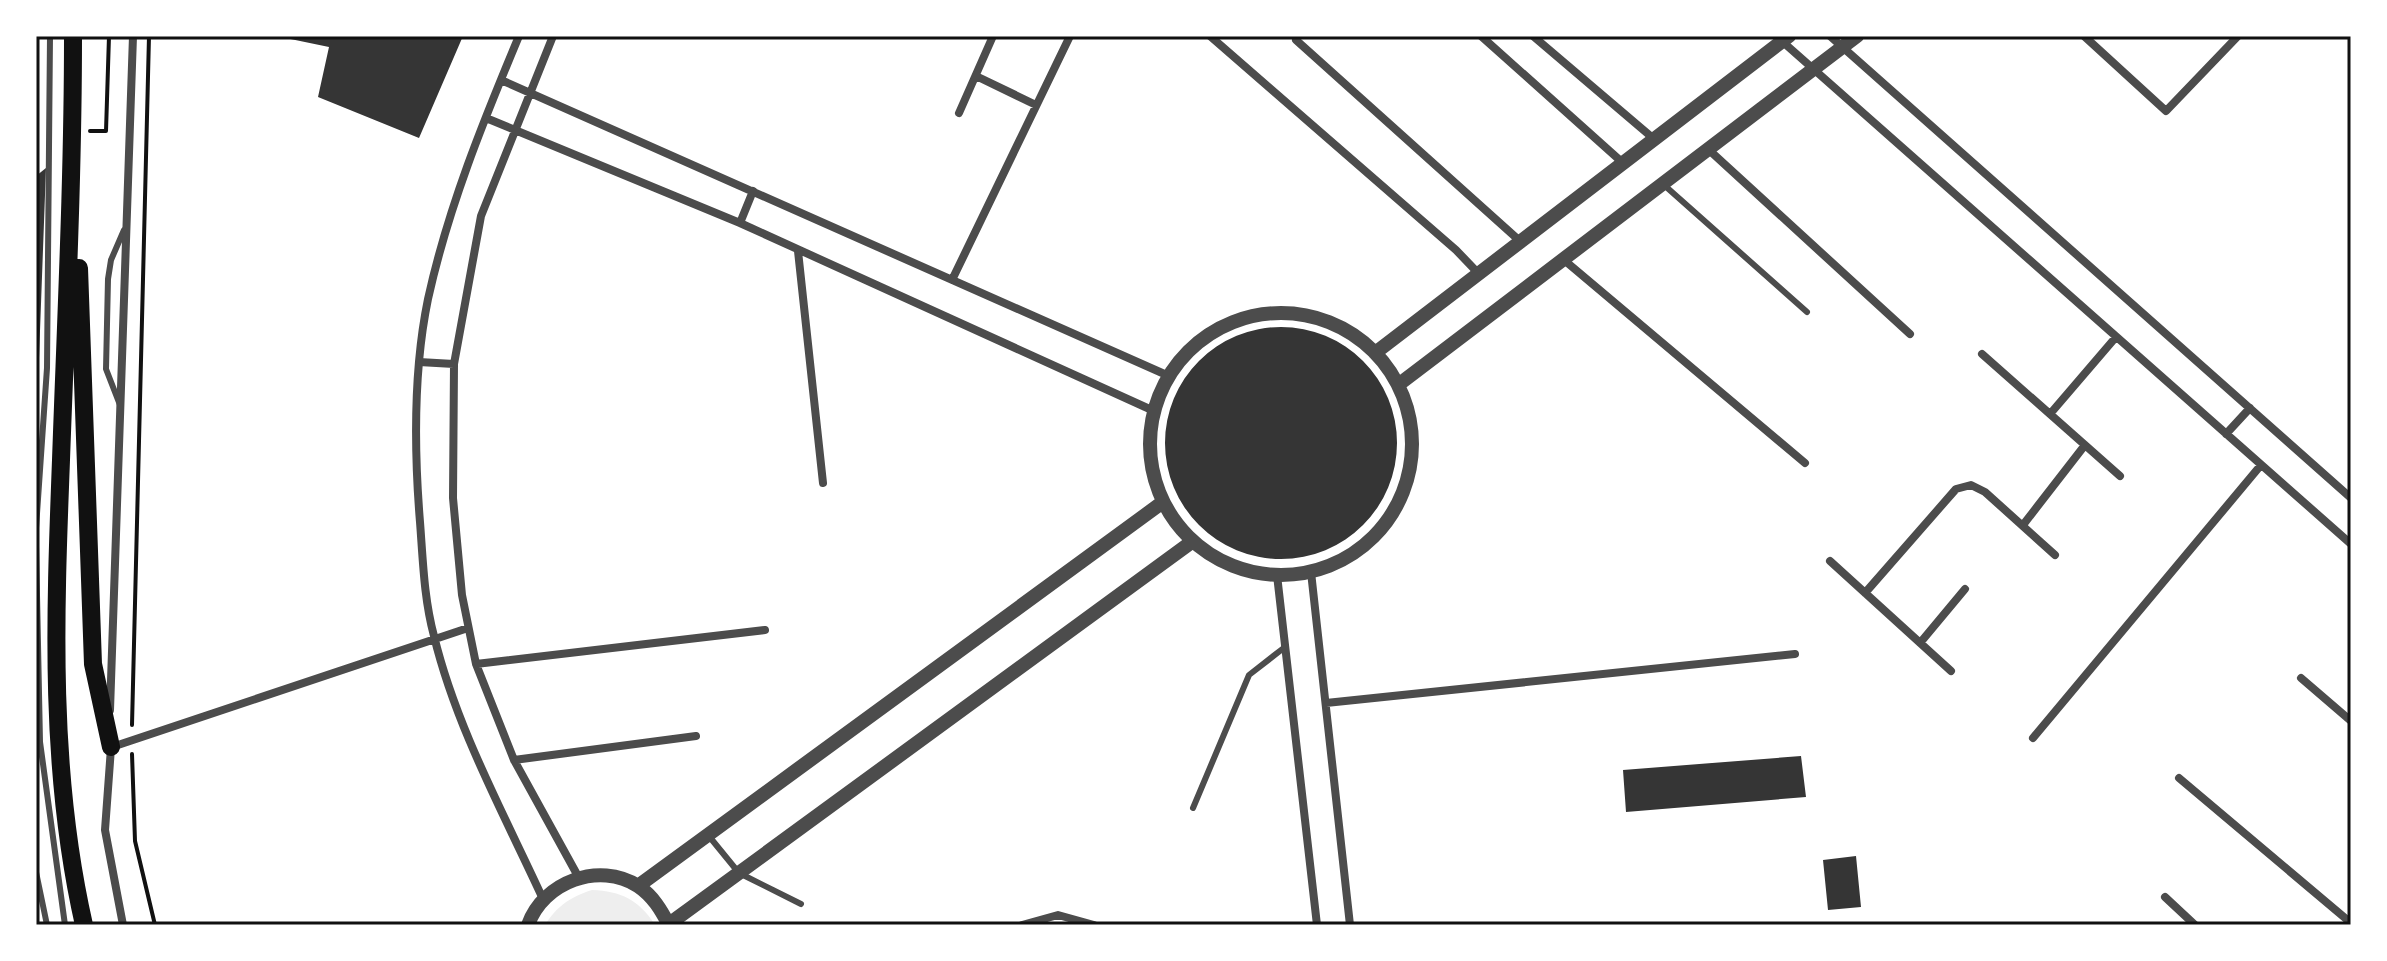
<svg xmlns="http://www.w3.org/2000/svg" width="2387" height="961" font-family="'Sofia Sans Condensed',sans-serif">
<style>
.green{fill:#eee}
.building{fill:#353535}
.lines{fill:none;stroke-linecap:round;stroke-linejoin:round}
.path{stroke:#111;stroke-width:4}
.service{stroke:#4c4c4c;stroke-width:6}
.minor{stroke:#4c4c4c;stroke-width:8}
.tertiary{stroke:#4c4c4c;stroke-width:14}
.trunk{stroke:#111;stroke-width:18}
.neatline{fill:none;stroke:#111;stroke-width:3}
</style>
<rect width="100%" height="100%" fill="#fff"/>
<!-- green -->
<path class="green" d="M592 890C621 891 639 900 655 925H545C557 906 570 897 592 890Z"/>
<!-- building -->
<path class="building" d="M276 36H463L419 138 318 97 329 47Z
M46 168 39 358 36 360V176Z
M1165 443a116 116 0 1 1 232 0a116 116 0 1 1-232 0Z
M1801 756 1806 797 1626 812 1623 770Z
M1856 856 1861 907 1828 910 1823 860Z"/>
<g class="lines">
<!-- path -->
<path class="path" d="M90 131H106L109 36
M132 725 149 36
M132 754 135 841 155 925"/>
<!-- service -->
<path class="service" d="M1664 185 1807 312
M120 405 106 369 108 279 111 260 124 230
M36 528 47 368 50 36
M36 546 40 742 65 925
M1193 808 1249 675 1285 647
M708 835 739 873 801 904
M36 872 47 925"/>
<!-- minor -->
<path class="minor" d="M519 36C483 122 448 208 428 299 413 372 414 449 420 522 423 561 424 599 434 636 456 727 504 814 543 899
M553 36 481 216 454 364 453 498 462 595 476 664 514 760 579 878
M1210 36 1456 250 1479 274
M1481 36 1623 163
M1533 36 1654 139
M1776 36 2351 544
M1830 36 2351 498
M2084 36 2166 111 2238 36
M1296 40 1521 242
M976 76 1036 105
M501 80 1169 376
M959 113 993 36
M486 118 740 223 1154 411
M1709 150 1910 334
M740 223 753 191
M798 251 823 483
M1564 260 1805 463
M952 280 1070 36
M1982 354 2120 476
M419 362 454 364
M2050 414 2116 337
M2226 434 2250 408
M2023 525 2085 445
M1830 561 1951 671
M1311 572 1350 925
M1277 575 1317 925
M1865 593 1956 489 1971 485 1985 492 2055 555
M1920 643 1965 589
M476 664 765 630
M2301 678 2351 721
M1326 703 1795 654
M110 710 133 36
M2033 738 2261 465
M112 747 468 628
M111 748 105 830 123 925
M514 760 696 736
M2179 778 2351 923
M2165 897 2195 925
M1022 925 1058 915 1094 925"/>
<!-- tertiary -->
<path class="tertiary" d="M1150 444a131 131 0 1 1 262 0a131 131 0 1 1-262 0Z
M1375 353 1789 36
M1398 385 1857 36
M638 886 1163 502
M669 924 1193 541
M528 925C543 882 599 861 638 886 653 896 661 910 669 925"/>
<!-- trunk -->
<path class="trunk" d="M73 36C73 178 66 319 61 460 55 617 49 771 84 925
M79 268 93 664 111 747"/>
</g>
<!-- border -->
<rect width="2387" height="961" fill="none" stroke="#ffffff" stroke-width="76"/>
<rect x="38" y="38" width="2311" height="885" class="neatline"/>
</svg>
